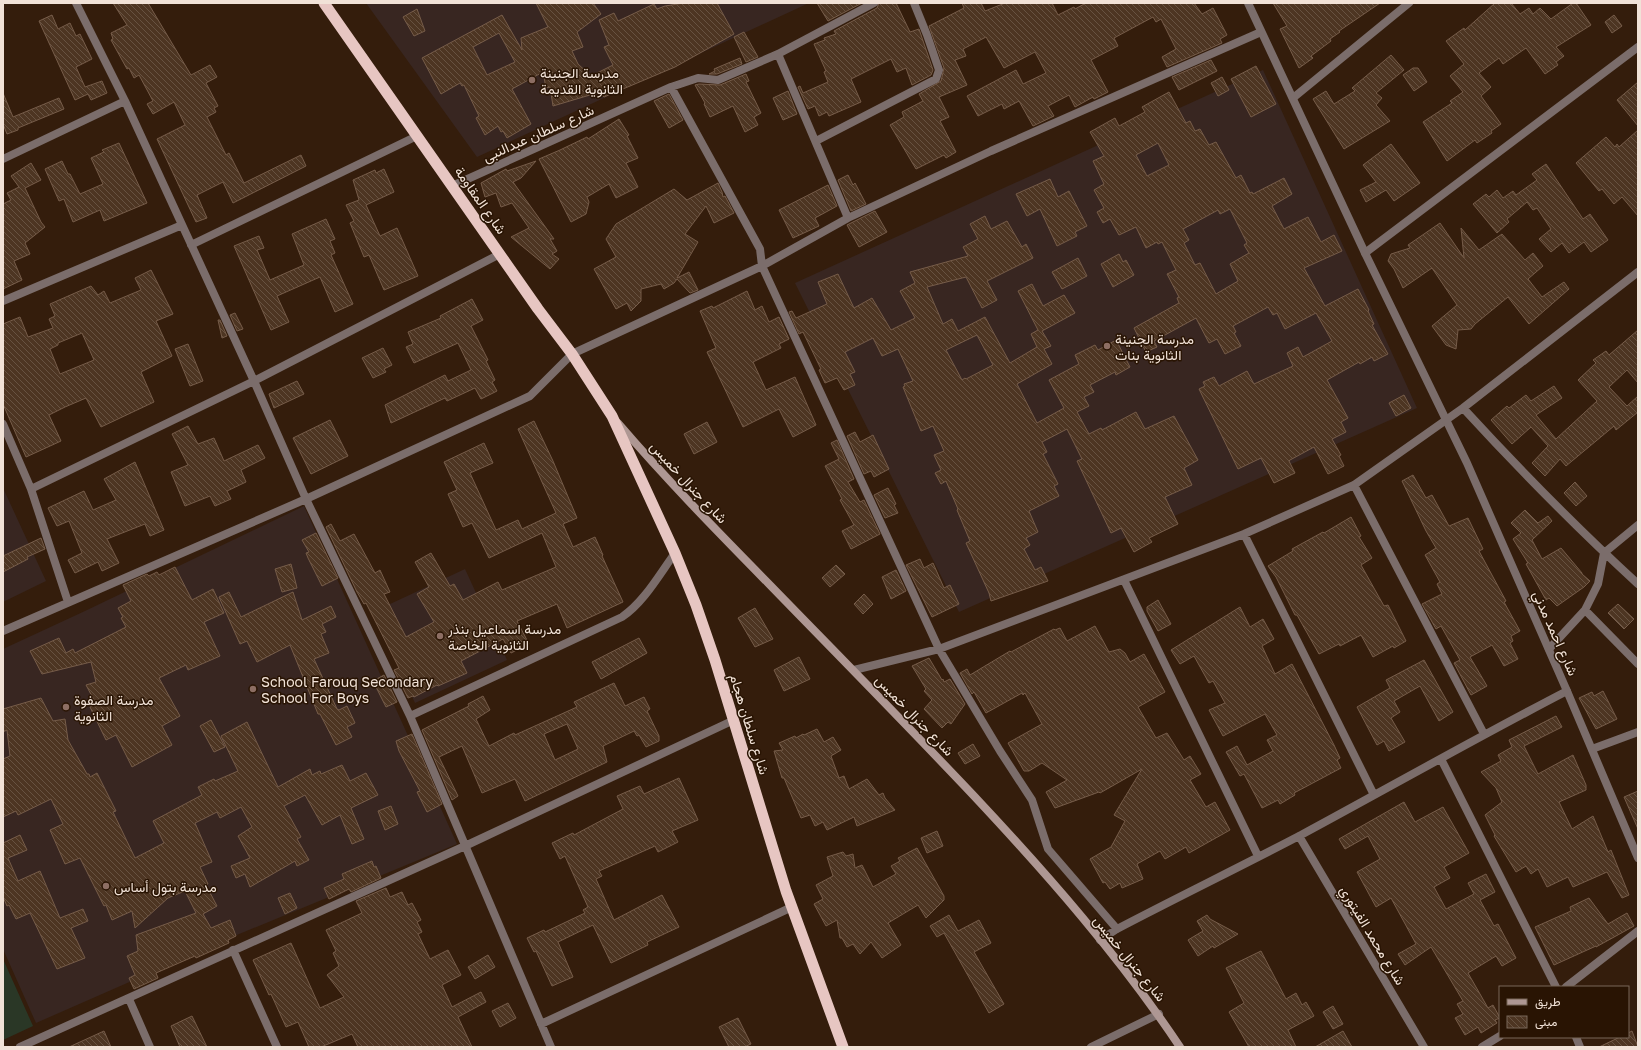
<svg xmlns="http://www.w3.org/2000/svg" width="1641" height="1050" font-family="'Golos Text',Vazirmatn,sans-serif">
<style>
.education{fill:#382621}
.green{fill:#2a3726}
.building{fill:url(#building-back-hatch);stroke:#765c49;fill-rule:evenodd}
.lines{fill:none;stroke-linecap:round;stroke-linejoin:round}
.minor{stroke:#7b6d6b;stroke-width:8}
.tertiary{stroke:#7b6d6b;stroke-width:8}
.secondary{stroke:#ae9793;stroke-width:8}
.trunk{stroke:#e7c6c2;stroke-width:11}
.education-dot{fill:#8d6e63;stroke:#291403;stroke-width:1.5}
.labels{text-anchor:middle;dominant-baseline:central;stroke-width:3;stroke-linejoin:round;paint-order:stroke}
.poi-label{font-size:14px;fill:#f1e2d7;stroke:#291403;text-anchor:start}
.street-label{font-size:14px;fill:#f1e2d7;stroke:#291403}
</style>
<defs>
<pattern id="building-back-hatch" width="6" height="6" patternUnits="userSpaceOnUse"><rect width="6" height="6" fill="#4d3522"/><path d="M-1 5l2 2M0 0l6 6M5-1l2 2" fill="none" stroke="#675241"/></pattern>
</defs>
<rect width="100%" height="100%" fill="#341d0c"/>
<!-- education -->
<path class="education" d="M366 3H809L477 157Z
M1263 70 1417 408 959 612 795 283Z
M3 488 46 581 3 602Z
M304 506 457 844 232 937 36 1023 3 949V649L85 611Z
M465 569 507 660 415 703 373 612Z"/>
<!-- green -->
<path class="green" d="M3 959 33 1026 3 1040Z"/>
<!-- building -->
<path class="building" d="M113 3H148L191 75 210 65 217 77 206 83 218 106 214 108 216 112 207 117 226 155 229 153 244 183 301 155 306 166 233 203 223 182 197 195 207 218 196 222 157 139 185 125 174 102 153 114 147 104 153 101 139 75 134 78 129 68 127 69 111 40 113 39 111 33 127 25Z
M536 3H593L601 14 577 32 583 47 572 51 578 64 591 76 613 65 604 47 609 45 599 20 614 13 618 21 654 4 657 9 665 6 684 3H717L734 34 675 67 604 97 599 91 590 95 553 106 550 87 546 88 543 72 512 89 531 124 507 138 503 131 501 132 498 126 485 135 476 118 479 116 464 85 462 86 460 83 441 94 422 58 502 15 522 50 521 38 548 27ZM499 33 515 62 487 75 473 47Z
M817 3H862L828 21Z
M879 3H896L910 32 919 29 933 70 931 75 912 85 906 68 897 72 891 59 851 79 861 102 829 116 827 112 819 116 815 106 808 109 798 87 800 86 803 93 828 82 824 72 826 71 814 44 825 40 824 38 836 34 834 31 877 8Z
M962 3H981L985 11 1005 3H1052L1058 15 1074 7 1075 9 1086 3H1194L1202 14 1213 8 1227 35 1220 39 1222 43 1167 67 1162 57 1176 49 1161 19 1156 22 1153 17 1114 38 1118 46 1091 60 1108 92 1094 99 1093 97 1075 107 1069 95 1048 106 1054 116 1033 126 1019 101 1004 109 1002 104 978 116 967 96 1016 70 1023 84 1046 73 1035 52 1004 68 986 37 963 49 966 56 955 60 967 85 939 97 949 117 940 121 956 152 946 158 944 155 916 169 890 125 904 117 902 112 923 101 919 94 941 81 944 68 929 26 964 8Z
M1273 3H1380L1339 31 1340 32 1330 39 1331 41 1311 56 1313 58 1299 68 1280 29 1287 26Z
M1495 3H1511L1520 14 1529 8 1533 14 1540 8 1551 19 1573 3H1576L1591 25 1556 47 1564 56 1556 62 1558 65 1545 74 1526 48 1503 64 1499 58 1479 73 1491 87 1481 96 1501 124 1491 131 1492 133 1477 143 1475 140 1447 161 1423 122 1452 103 1450 101 1463 92 1450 76 1464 64 1446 41 1464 28 1465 30Z
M417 9 425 31 414 36 403 17Z
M52 15 58 29 70 23 76 36 80 34 92 59 76 67 85 87 102 81 107 93 91 100 88 94 75 100 39 21Z
M1614 15 1622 26 1612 33 1605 22Z
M744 32 758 57 746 62 734 37Z
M1391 55 1404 70 1376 93 1382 98 1376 105 1390 121 1344 149 1313 99 1326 91 1334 104 1355 91 1352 88Z
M740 58 742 64 717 74H709L715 71 714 69Z
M1211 60 1217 71 1179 90 1172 77Z
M1256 66 1276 104 1251 117 1231 79Z
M1413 68H1418L1427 82 1414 91 1403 75Z
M746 74 749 81 746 82 761 113 754 117 758 125 745 132 733 106 710 117 704 104 705 103 695 85 699 84 720 85Z
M1222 77 1229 90 1218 96 1211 83Z
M1638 82V126L1617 100Z
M788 91 797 114 783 120 773 98Z
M1169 92 1186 123 1190 121 1195 131 1200 129 1209 145 1216 142 1236 178 1241 175 1250 193 1252 192 1253 194 1284 178 1292 194 1272 206 1284 229 1308 217 1321 242 1334 235 1342 251 1304 268 1325 306 1358 289 1369 310 1368 311 1374 324 1372 325 1388 354 1374 361 1372 357 1360 364 1359 362 1327 380 1348 418 1341 422 1346 432 1332 439 1341 455 1339 456 1344 466 1328 474 1314 447 1290 460 1289 461 1295 473 1274 483 1261 458 1238 469 1199 389 1205 386 1203 382 1214 377 1219 386 1247 371 1254 384 1293 366 1287 353 1298 347 1303 357 1332 341 1316 313 1285 329 1277 313 1273 315 1268 307 1233 326 1236 332 1234 333 1241 346 1225 354 1217 339 1209 343 1196 318 1154 341 1157 347 1146 352 1134 328 1179 303 1177 298 1179 297 1167 274 1176 270 1162 242 1158 244 1157 242 1146 248 1136 227 1119 235 1110 219 1103 223 1097 212 1104 208 1094 190 1104 184 1093 161 1104 156 1090 132 1115 118 1119 126 1145 112 1142 107ZM1158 143 1169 165 1147 176 1136 155ZM1230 209 1247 243 1244 245 1249 253 1230 264 1238 281 1216 294 1200 263 1195 265 1184 243 1189 240 1183 229 1218 210 1220 214Z
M3 93 13 117 59 98 64 109 18 128V130L7 134 3 124Z
M669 94 683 120 669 128 654 101Z
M619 119 629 135 627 136 638 158 626 163 638 187 616 198 609 184 587 197 589 202 586 214 571 222 539 159 560 150 587 137 588 139Z
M1638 130V216L1622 197 1614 204 1602 189 1599 191 1576 163 1606 137 1615 147 1617 144 1619 147Z
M119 143 147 203 104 221 100 210 73 222 64 199 59 201 45 169 62 161 68 174H70L80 194 103 184 91 158 104 152 102 150Z
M1391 144 1420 183 1394 201 1386 190 1366 202 1360 190 1376 182 1363 165Z
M536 161 521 178 513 182 554 239H550L557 251 552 254 559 259 550 269 511 237 529 228 512 203 501 207 496 193 485 197 481 183 506 169 507 171Z
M31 163 41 180 25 188 41 222 45 227 25 243 30 254 14 261 22 280 3 289V204L11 200 7 193 19 187 11 176Z
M1546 164 1583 219 1590 214 1608 240 1591 252 1584 242 1569 253 1562 243 1551 252 1539 239 1551 229 1537 208 1533 210 1527 202 1507 219 1509 222 1497 233 1473 204 1486 194 1489 197 1497 190 1503 198 1513 191 1516 195 1537 180 1532 174Z
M384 169 394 192 366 205 380 236 397 228 418 276 384 290 369 255 364 257 350 223 354 221 346 205 359 200 353 180 375 170 376 173Z
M848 175 853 185 855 183 866 204 851 211 838 180Z
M1050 179 1058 197 1069 191 1087 226 1075 232 1077 236 1057 246 1040 209 1027 216 1016 194Z
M718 183 722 192 723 197 725 196 734 213 714 223 706 206 685 234 698 242 677 278 689 272 698 290 690 293 677 279 674 283 664 289 661 284 641 289V301L631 311 627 303 616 309 594 269 616 257 606 239 616 224 674 189 687 200Z
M828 185 837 206 815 218 819 226 793 238 779 210Z
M875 211 887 232 859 247 847 225Z
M985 216 991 229 1007 221 1022 247 1026 244 1033 258 987 281 997 300 982 308 966 277 927 287 943 324 952 319 958 331 985 317 1010 363 1037 347 1031 334 1038 330 1018 291 1032 284 1043 306 1064 295 1075 313 1042 331 1051 346 1044 349 1052 364 1017 384 1037 423 1064 408 1049 380 1079 364 1075 355 1095 345 1098 350 1116 340 1130 367 1116 375 1115 372 1090 385 1094 392 1084 397 1089 406 1077 412 1089 434 1101 428 1102 430 1136 412 1145 429 1174 416 1198 460 1184 468 1192 485 1165 497 1178 524 1149 538 1152 542 1134 552 1121 528 1111 533 1077 461 1082 459 1067 429 1042 442 1047 452 1043 454 1058 484 1054 486 1059 496 1029 511 1038 532 1026 538 1030 545 1024 549 1035 570 1041 567 1048 581 991 601 989 593 966 543 970 541 957 510 958 509 946 481 941 484 935 473 941 470 934 455 944 451 933 426 921 431 903 387 905 386 904 384 913 381 898 349 882 356 873 338 845 352 855 372 850 374 855 385 844 390 837 378 825 383 819 370 821 369 803 332 799 334 789 312 792 311 796 318 827 304 818 282 838 274 854 308 872 298 891 330 915 318 900 291 915 283 910 272 968 256 963 247 978 239 970 224ZM977 335 993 365 966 379 965 378 962 380 946 350Z
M326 219 335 239 330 241 335 253 331 255 353 304 335 312 320 277 277 296 289 322 271 330 234 246 259 236 264 248 257 250 270 280 304 265 292 234Z
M1440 223 1464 258 1461 228 1479 250 1502 234 1525 260 1533 253 1543 266 1528 279 1542 297 1564 282 1569 289 1529 324 1508 297 1475 324 1471 329 1458 330 1456 349 1446 345 1432 326 1457 305 1432 268 1403 288 1394 269 1388 261 1391 254 1410 248 1408 245Z
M1119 254 1123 262 1126 260 1134 275 1113 287 1101 264Z
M1078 258 1087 276 1062 289 1052 272Z
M151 270 173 314 156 321 172 356 141 372 154 402 101 427 86 398 65 407 49 415 61 441 26 457 3 404V324L20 317 28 337 53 328 49 319 55 316 50 304 91 286 98 295 104 291 110 303 141 290 135 278ZM82 333 94 360 60 374 50 349 58 345V343Z
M747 291 755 310 762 306 769 322 779 317 789 339 779 344 781 348 753 362 766 390 795 377 816 425 793 437 779 409 743 427 707 352 716 348 700 311 712 306 713 308Z
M472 299 483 320 471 326 488 360 486 361 495 380 492 382 497 391 481 399 475 388 447 401 445 398 391 423 385 405 445 375 448 381 471 370 458 343 414 363 406 347 413 344 408 332 441 318 440 316Z
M235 313 243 329 237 331 230 315Z
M218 320H220L227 336 222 338Z
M1638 330V383L1627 370 1609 387 1627 406 1638 396V412L1616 430 1614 426 1566 466 1560 459 1545 476 1532 463 1548 446 1531 427 1512 444 1491 420 1507 406 1509 408 1526 395 1531 401 1554 386 1562 398 1536 415 1556 439 1597 401 1578 380 1596 363 1593 360 1606 351 1609 355Z
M188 344 203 381 190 386 175 349Z
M383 348 392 365 384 369 386 372 373 378 362 358Z
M297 381 304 394 274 408 269 394Z
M1404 395 1411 408 1396 416 1389 403Z
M330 420 348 456 311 474 293 438Z
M534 421 553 461 577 518 563 524 573 547 595 537 603 555 602 556 623 602 567 628 557 604 517 621 529 644 511 653 503 639 461 661 467 673 438 686 437 685 414 697 413 696 408 698 394 670 399 668 366 603 364 604 357 592 326 527 331 524 340 541 354 534 375 573 380 570 390 592 384 594 406 637 434 622 417 594 429 587 415 562 431 553 450 586 454 584 463 600 498 582 502 590 556 567 542 533 489 558 472 523 463 527 448 494 457 490 444 462 484 443 493 463 470 473 496 530 518 520 522 529 556 513 518 429Z
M707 422 717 442 694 454 684 434Z
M188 426 198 444 214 438 224 461 258 445 265 458 241 470 246 482 227 491 231 499 215 506 210 496 185 506 171 472 188 465 172 434Z
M855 432 860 442 873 435 889 469 874 477 871 471 864 474 847 436Z
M837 440 854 479 848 482 860 502 864 500 880 534 851 549 842 531 854 525 840 500 842 499 825 466 839 459 831 443Z
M135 462 164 530 150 536 145 524 107 539 119 563 102 571 98 562 75 573 68 560 82 553 69 521 57 526 48 508 84 491 93 510 116 500 104 479Z
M1413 475 1426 498 1432 495 1449 526 1468 518 1483 549 1479 551 1506 601 1504 602 1520 631 1511 636 1513 641 1510 643 1518 659 1504 666 1492 645 1470 657 1487 686 1471 695 1454 663 1460 660 1441 626 1436 629 1422 604 1442 594 1437 584 1440 582 1425 555 1436 548 1426 531 1402 481Z
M1575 482 1587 496 1576 506 1564 493Z
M888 488 896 504 894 505 898 513 885 518 874 495Z
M1525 510 1538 523 1548 516 1552 521 1532 540 1542 559 1561 548 1582 573V574L1590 581 1584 587 1557 606 1549 598 1546 600 1526 564 1528 563 1513 539 1521 533 1511 523Z
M1351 517 1361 536 1359 537 1372 558 1361 565 1384 606 1388 605 1406 641 1394 648 1393 646 1373 657 1361 635 1340 646 1339 644 1319 654 1297 615H1295L1276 577 1268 566 1293 551 1292 549 1323 532 1324 533Z
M316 533 338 578 322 586 308 558 306 553 309 552 302 540Z
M41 538 45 549 27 557 28 559 3 572V556Z
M920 559 924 568 933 563 944 588 950 585 959 604 932 617 906 565Z
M291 564 297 588 282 592 275 569Z
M836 565 845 574 830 587 822 578Z
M175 567 192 600 213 589 224 613 204 622 220 656 188 670 186 665 159 678 180 716 162 726 172 745 132 767 116 735 106 740 90 707 96 704 86 685 96 682 91 662 42 674 30 651 59 638 66 653 73 649 75 653 126 627 121 618 123 617 118 608 131 601 123 585 147 574 149 576 157 572 159 575Z
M896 570 906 591 891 599 882 577Z
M229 592 241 617 293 592 302 620 331 606 336 617 322 624 326 632 321 634 329 653 314 659 337 709 339 710 347 706 355 723 347 727 352 737 336 745 320 714H318L290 645 257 662 247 641 240 644 219 597Z
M864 594 873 604 863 614 854 604Z
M1158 600 1171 624 1158 631 1147 611V607Z
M1618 604 1634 619 1624 629 1608 613Z
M1240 607 1250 627 1263 619 1274 639 1262 646 1275 674 1292 664 1334 745 1340 758 1337 760 1341 768 1294 793 1295 795 1280 804 1278 800 1262 808 1244 774 1240 776 1226 752 1237 746 1247 765 1273 751 1267 740 1277 735 1265 714 1223 736 1209 710 1225 703 1213 681 1209 683 1194 656 1180 664 1171 650Z
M755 608 773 639 755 647 738 618Z
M1095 626 1109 652 1120 649 1125 653 1130 662 1144 654 1165 692 1138 707 1156 738 1167 733 1184 760 1190 756 1201 774 1190 780 1206 807 1215 802 1230 830 1189 853 1186 847 1165 859 1160 851 1137 864 1143 879 1122 888 1120 883 1110 889 1105 882 1103 883 1090 859 1111 847 1125 821 1114 815 1142 769 1100 793 1099 792 1055 808 1046 792 1067 780 1042 763 1029 771H1024L1008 743 1042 724 1025 693 1023 695 1022 693 986 713 974 692 972 694 960 673 967 669 970 675 1010 651 1011 652 1054 629 1055 630 1060 628 1067 641Z
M639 638 647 653 601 679 592 662Z
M799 657 810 679 784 691 774 670Z
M929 658 942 680 943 679 944 682 950 679 965 704 951 724 948 722 942 728 924 709 932 700 924 691 926 689 912 666Z
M1424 660 1453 712 1439 721 1420 686 1394 701 1400 712 1391 718 1405 742 1389 751 1384 741 1377 745 1357 707 1390 688 1386 680Z
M384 675 397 702 386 707 373 681Z
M614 683 625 706 644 697 650 709 647 711 659 736V741L646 747 639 735 637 736 634 731 603 746 607 762 525 801 515 779 482 793 462 746 439 757 458 796 452 800 422 730 469 706 468 704 483 696 490 710 476 719 489 746 514 733 515 735 577 707 574 702ZM567 724 578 749 555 760 544 734Z
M1603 691 1617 719 1596 729 1579 698 1592 692 1594 696Z
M41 698 53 721 65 719 68 740 87 774H89L90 777 97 773 116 811 113 812 135 858 164 843 153 821 202 795 198 787 214 779 215 781 238 771 221 736 247 722 278 787 310 769 312 775 320 771 321 774 342 765 350 781 366 773 378 795 351 808 364 839 352 844 340 815 322 825 305 795 284 806 301 837 297 839 309 860 297 866 295 861 250 887 245 874 236 878 231 866 250 858 238 836 252 827 241 807 220 818 217 812 195 823 212 862 200 867 208 884 206 885 217 906 203 914 211 928 230 920 236 936 228 940 229 943 196 958 195 956 156 973 158 978 134 989 129 978 135 975 127 956 138 951 136 935 196 913 185 891 168 898 135 928 132 911 112 920 106 905 104 906 80 858 65 864 50 830 63 824 51 799 18 815 16 811 3 817V759L10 756 7 730 3 732V709Z
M1556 716 1562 727 1524 746 1538 774 1573 755 1586 785V790L1559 802 1572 829 1593 816 1608 852 1611 850 1629 895 1622 898 1607 872 1573 887 1568 877 1547 887 1538 869 1531 874 1526 866 1516 872 1494 836 1495 835 1485 815 1502 802 1496 788 1481 772 1501 761 1498 755 1512 747 1509 740Z
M211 720 225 747 214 752 200 726Z
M817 729 824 742 833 737 841 750 831 756 839 778 844 776 849 789 867 779 879 795 883 793 885 798 895 810 857 826 854 817 827 830 823 822 815 826 810 815 801 818 784 778H782L774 751 783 750 779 743 795 736 796 738 803 734 804 735Z
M412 734 442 804 427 812 417 792 420 791 399 751 396 741Z
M973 744 980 756 965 764 958 753Z
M679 778 698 820 672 831 678 842 658 852 655 846 599 871 602 876 596 879 614 920 662 895 679 927 647 942 648 945 611 963 593 925 558 942 573 977 552 986 536 951 534 952 527 938 544 930 545 932 585 913 583 910 588 907 565 856 560 859 552 843 573 833 574 835 623 809 617 796 640 786 644 794Z
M1638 791V829L1624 797Z
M1404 802 1415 822 1443 807 1469 853 1444 867 1450 878 1434 887 1446 909 1474 894 1468 883 1486 874 1495 892 1480 900 1494 926 1498 924 1516 958 1502 966 1496 956 1468 973 1488 1008 1493 1005 1500 1018 1495 1020 1497 1023 1481 1033 1478 1027 1465 1035 1455 1018 1463 1014 1457 1004 1463 1001 1431 947 1405 965 1398 954 1416 944 1391 898 1376 907 1357 872 1380 859 1368 836 1345 849 1339 839Z
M391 806 398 824 385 830 378 811Z
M937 831 943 846 927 853 921 838Z
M20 835 27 850 8 858 18 881 40 871 60 918 83 909 88 921 71 928 85 958 57 969 30 913 16 919 9 905 7 906 3 897V843Z
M917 848 944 896V900L926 918 918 905 888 923 901 945 882 958 871 942 860 954 853 944 847 947 842 938H840L837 920 826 926 814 904 823 899 816 885 833 876 827 857 843 852 846 856 853 854 855 868 862 865 873 887 896 874 891 866 900 861 898 858Z
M372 861 374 867 376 866 381 878 351 892 349 889 329 899 324 888 344 879 342 874Z
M386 888 390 897 402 892 408 905 412 903 421 920 417 922 422 932 418 934 430 959 448 950 461 975 442 985 452 1007 481 992 486 1002 458 1017 472 1047H358L352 1034 321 1047H309L298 1022 286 1027 271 994 269 995 253 960 291 943 320 1008 344 997 327 975 339 966 333 953 336 951 326 930 362 913 356 901Z
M290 893 297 908 285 914 278 898Z
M1589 898 1608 924 1627 913 1634 926 1596 947V946L1554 965 1535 927 1571 911 1570 907Z
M949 915 958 931 979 920 991 943 974 952 1004 1004 989 1013 944 933 937 937 930 926Z
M1207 915 1210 919 1238 934 1214 948 1213 946 1198 956 1188 940 1203 931 1197 921Z
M1261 951 1286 999 1296 993 1302 1005 1306 1002 1314 1016 1288 1030 1296 1047H1249L1229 1012 1244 1003 1226 968Z
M488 955 495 967 475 979 468 967Z
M508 1003 516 1018 500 1027 492 1011Z
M1333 1006 1343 1024 1333 1029 1323 1012Z
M192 1016 207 1047H180L171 1026Z
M738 1018 751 1044 744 1047H729L719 1027Z
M104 1031 111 1047H69Z
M1343 1031 1352 1047H1315Z
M1632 1031 1638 1047H1599L1620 1037H1628V1033Z"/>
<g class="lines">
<!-- minor -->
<path class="minor" d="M76 3 125 101 254 381 306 499 410 716 551 1047
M778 54 848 218
M671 87 760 249 762 266 939 649 1000 751 1032 800 1048 849 1117 929
M1293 98 1409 3
M816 141 936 79 939 70 927 35 914 3
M3 159 125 101
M452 186 671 87 698 78 718 80 778 54 874 3
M191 245 417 136
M1365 253 1638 47
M3 301 182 225
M1463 408C1519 469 1577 528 1638 584
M3 424 31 489 68 602
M1354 485 1484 734
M31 489 254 381 500 254
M1244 534 1374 795
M1124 580 1258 856
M1585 610 1638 664
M3 631 306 499 530 396 572 354 762 266 848 218 991 151 1261 32
M1549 649 1585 610 1598 584 1604 553 1638 525
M854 670 939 649 1244 534 1354 485 1463 408 1638 272
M410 716 622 617C644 602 659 575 675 553
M1592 749 1638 732
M1441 759 1556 987
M1299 836 1424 1047
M1100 940 1117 929C1178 897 1240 867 1301 835 1390 787 1478 737 1567 691
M233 950 277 1047
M1566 987 1638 931
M129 999 150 1047
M541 1024 792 907
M1576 1037 1580 1047
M20 1047 465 846 734 720
M1091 1047 1159 1014
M1482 1047 1500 1036"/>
<!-- tertiary -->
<path class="tertiary" d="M1248 3 1365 253 1467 463 1567 691 1638 858"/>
<!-- secondary -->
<path class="secondary" d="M618 423C666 479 717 531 768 583 837 654 906 724 974 796 1048 875 1120 957 1180 1047"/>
<!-- trunk -->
<path class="trunk" d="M324 3 538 309 572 354 612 416 675 553 696 605 715 660 786 891 843 1047"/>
</g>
<!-- markers -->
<g class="education-dot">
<circle cx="532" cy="80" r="4"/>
<circle cx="1107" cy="346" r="4"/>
<circle cx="440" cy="636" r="4"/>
<circle cx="253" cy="689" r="4"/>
<circle cx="66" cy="707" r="4"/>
<circle cx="106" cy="886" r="4"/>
</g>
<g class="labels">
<!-- poi labels -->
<g class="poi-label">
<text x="540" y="72">مدرسة الجنينة<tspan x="540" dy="16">الثانوية القديمة</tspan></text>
<text x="1115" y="338">مدرسة الجنينة<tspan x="1115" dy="16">الثانوية بنات</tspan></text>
<text x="448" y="628">مدرسة اسماعيل بنذر<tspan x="448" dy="16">الثانوية الخاصة</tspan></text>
<text x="261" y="681">School Farouq Secondary<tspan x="261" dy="16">School For Boys</tspan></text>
<text x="74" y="699">مدرسة الصفوة<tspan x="74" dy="16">الثانوية</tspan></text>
<text x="114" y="886">مدرسة بتول أساس</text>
</g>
<!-- street labels -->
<g class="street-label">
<text transform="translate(538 133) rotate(-24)">شارع سلطان عبدالنبى</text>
<text transform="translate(481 200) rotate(55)">شارع المقاومة</text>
<text transform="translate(689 482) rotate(47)">شارع جنرال خميس</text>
<text transform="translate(1556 633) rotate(66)">شارع احمد مدني</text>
<text transform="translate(915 715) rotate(46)">شارع جنرال خميس</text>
<text transform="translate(750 724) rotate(73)">شارع سلطان هجام</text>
<text transform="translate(1373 935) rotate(59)">شارع محمد الفيتوري</text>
<text transform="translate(1130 958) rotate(51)">شارع جنرال خميس</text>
</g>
</g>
<!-- border -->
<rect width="1641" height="1050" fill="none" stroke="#f1e2d7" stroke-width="8"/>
<!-- legend -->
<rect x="1499" y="986" width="130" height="52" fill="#291403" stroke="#796658"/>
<rect x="1507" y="999" width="20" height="6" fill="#ae9793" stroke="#796658"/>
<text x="1535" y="1006" font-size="12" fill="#f1e2d7">طريق</text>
<rect x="1507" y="1016" width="20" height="12" fill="url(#building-back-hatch)" stroke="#796658"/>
<text x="1535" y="1026" font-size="12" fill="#f1e2d7">مبنى</text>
</svg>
